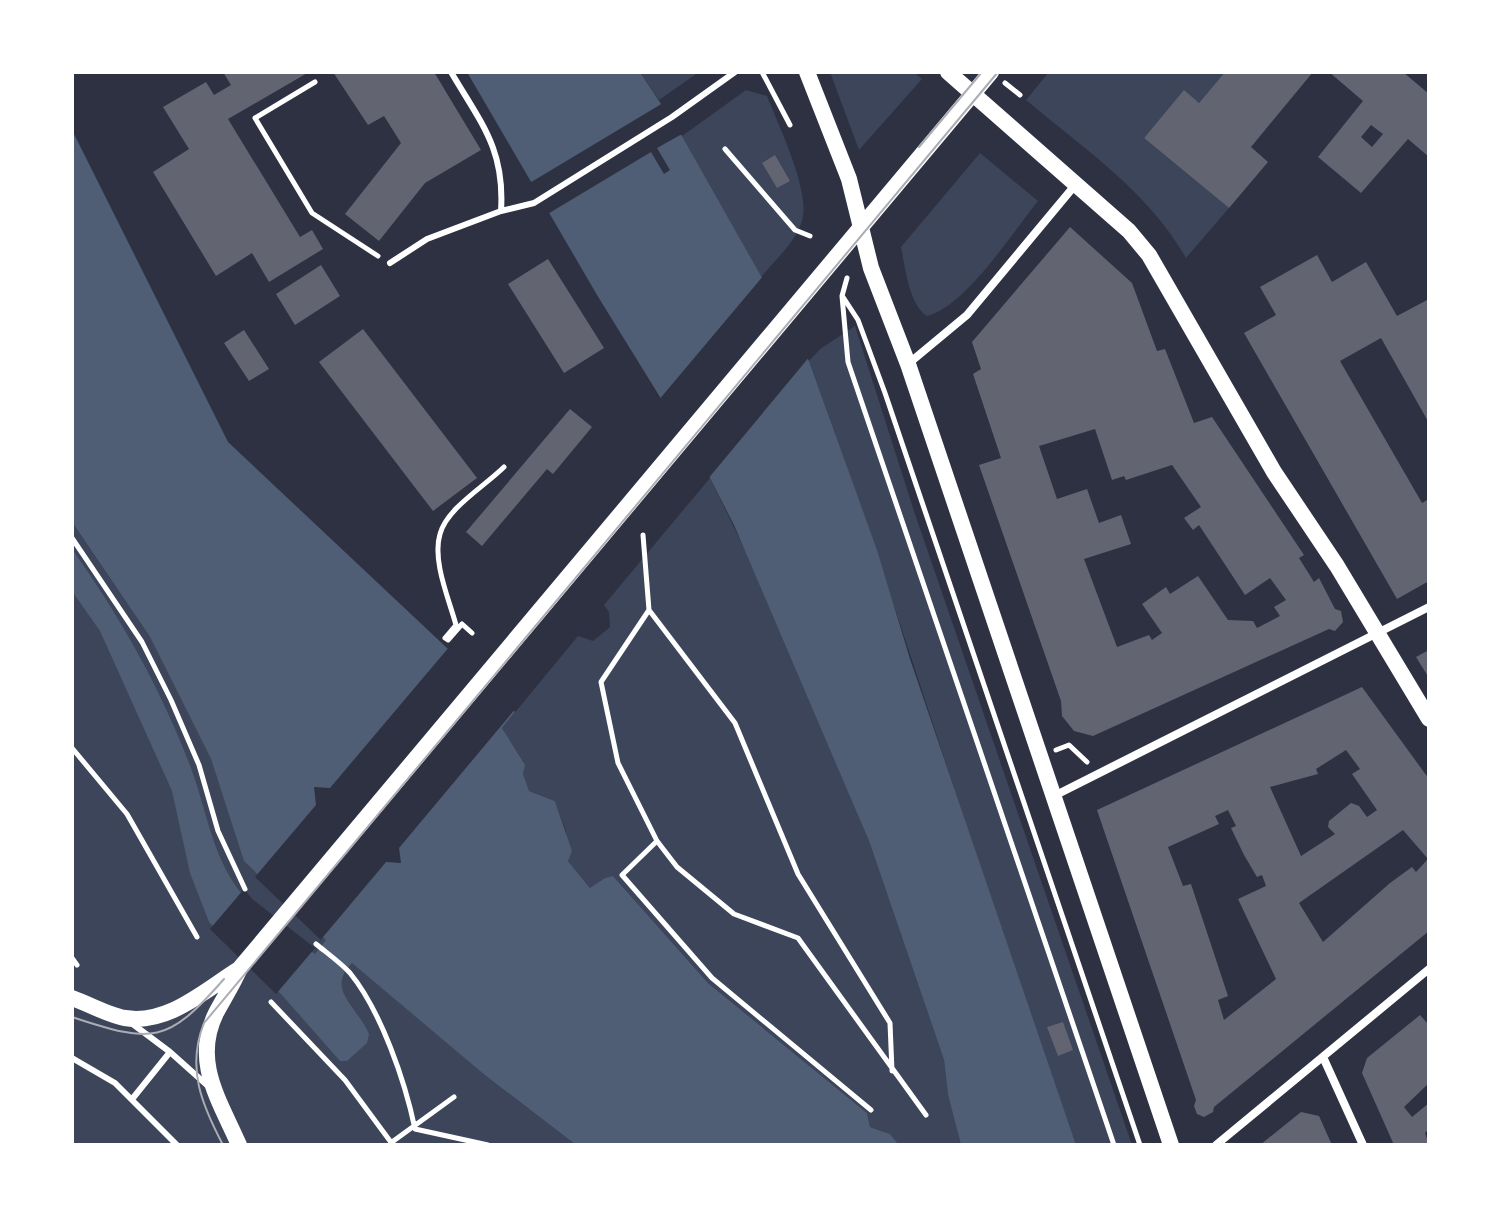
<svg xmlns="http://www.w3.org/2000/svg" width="1501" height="1217" font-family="'DM Sans',sans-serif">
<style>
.green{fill:#3c4559}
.water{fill:#4f5d75}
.pier{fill:#2d3142}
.building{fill:#626471;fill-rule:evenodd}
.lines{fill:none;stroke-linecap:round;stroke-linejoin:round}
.path{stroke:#fff;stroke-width:5}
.service{stroke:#fff;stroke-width:6}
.minor{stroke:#fff;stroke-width:8}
.secondary{stroke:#fff;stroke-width:16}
.tram{stroke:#abadb3;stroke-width:2}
</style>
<rect width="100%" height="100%" fill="#2d3142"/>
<!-- green -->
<path class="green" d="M640 72H699L659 100Z
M830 72H914L922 79 859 150Z
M1049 72H1225L1199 103 1184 91 1144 138 1229 208 1186 258C1148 191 1084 149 1026 100Z
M746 90 767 96C778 124 808 186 803 216 800 238 775 260 761 277L682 136Z
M980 153 1038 201C1013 232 965 307 927 316 909 305 905 267 901 247Z
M855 326 915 514 1132 1145H1076C981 886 904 620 809 361L820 349Z
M710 478 764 589 869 841 944 1060 948 1095 961 1145H899L890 1134 870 1127 867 1113 708 983 614 877 605 878 591 889 568 861 566 831 555 801 529 791 502 728 578 636 593 641 610 627 609 612 604 605Z
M72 522 150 637 211 759 245 861 486 1076 576 1145H72Z"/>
<!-- water -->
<path class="water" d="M467 72H640L682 136 809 361 877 550 910 659 1076 1145H961L948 1095 944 1060 869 841 734 525 710 478 597 295Z
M72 130 228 442 515 712 502 728 525 765 523 774 529 791 555 801 572 851 568 861 590 888 605 878 613 876 708 983 867 1113 870 1127 890 1134 899 1145H576L486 1076 352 963C325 990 358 1007 369 1034L367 1043 347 1061H340L281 994 209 922 190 873 172 791 100 631 72 591V549C121 618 161 689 191 768 205 806 211 847 233 882 252 912 288 932 315 954L326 940 244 861 211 759 150 637 72 522Z"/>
<!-- pier -->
<path class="pier" d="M663 103 682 134 657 148 670 170 664 174 651 152 546 215 528 184Z
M764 275 810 356 707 480 658 401Z
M450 646 516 708 399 848 401 863 386 862 318 943 321 940 255 877 316 805 314 787 330 788Z
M244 889 252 899 315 948 276 994 210 929Z"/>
<!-- building -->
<path class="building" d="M223 72H309L228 119 300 237 312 230 323 249 269 282 252 253 216 276 153 172 189 149 163 107 206 82 214 95 231 85Z
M333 72H434L481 150 425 183 379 241 345 214 401 143 384 116 368 125Z
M1225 72H1313L1251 147 1268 162 1229 208 1144 138 1184 90 1199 103Z
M1329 72H1403L1429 94V157L1408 139 1361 193 1318 157 1363 101ZM1371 125 1383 134 1372 147 1361 137Z
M775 155 790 181 777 188 762 163Z
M1070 227 1132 283 1157 351 1165 349 1194 423 1212 417 1304 555 1299 558 1314 582 1319 578 1335 609 1341 611 1343 622 1335 631 1329 629 1093 736 1074 731 1062 716 1061 701 979 465 1001 458 973 374 981 369 972 342ZM1095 429 1112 480 1124 476 1126 480 1172 465 1201 507 1184 518 1193 530 1199 525 1245 595 1270 578 1286 600 1274 607 1280 616 1257 628 1253 621 1228 620 1198 576 1170 594 1166 587 1142 604 1162 633 1152 640 1149 635 1117 647 1084 559 1131 544 1121 515 1099 523 1087 489 1057 499 1039 446Z
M1317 255 1332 282 1366 262 1397 316 1429 299V423L1381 338 1340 361 1422 503 1429 499V581L1397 599 1244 333 1276 315 1260 287Z
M548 259 604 348 564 373 508 284Z
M321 265 340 296 295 325 276 294Z
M363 329 477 478 433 511 319 362Z
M244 330 269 369 249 381 224 343Z
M570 409 592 427 553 474 547 469 482 546 466 532Z
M1429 650V678L1416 657Z
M1362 687 1429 779V931L1214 1107 1213 1112 1204 1117 1197 1114 1194 1106 1196 1100 1097 810ZM1346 750 1360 769 1352 774 1377 810 1367 817 1359 806 1351 803 1329 821 1328 827 1335 834 1301 856 1270 787 1318 774 1316 769ZM1228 810 1236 826 1231 828 1244 855 1257 877 1262 875 1266 886 1238 899 1276 979 1224 1020 1218 1000 1228 996 1191 884 1183 886 1168 847 1219 824 1215 816ZM1403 830 1428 859 1416 872 1412 867 1390 883 1323 942 1299 903Z
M1420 1015 1429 1025V1083L1404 1107 1412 1117 1429 1103V1129L1425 1133 1429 1145H1394L1362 1073 1367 1058Z
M1063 1022 1073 1050 1058 1056 1047 1027Z
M1301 1112 1319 1116 1332 1145H1260Z"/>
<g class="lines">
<!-- path -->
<path class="path" d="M762 72 790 125
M315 82 255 118 312 213 378 256
M1005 83 1020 95
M725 149 795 230 810 236
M847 278 842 296 848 362 1114 1145
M843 297 858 320 885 393 1140 1145
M643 535 649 610 601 682 618 763 657 841 677 867 734 914 798 938 926 1115
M72 538 142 642 171 700 199 765 218 831 245 889
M649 610 735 723 798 874 890 1023 892 1071
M472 633 462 624 448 640 445 638 456 625C449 599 432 561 440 534 447 508 485 486 504 467
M72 748 127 814 197 937
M1056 750 1069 745 1087 762
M657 841 622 875 712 978 871 1110
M316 944C327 953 341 963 350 973 381 1011 405 1081 415 1129L488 1145
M72 958 77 965
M271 1002 345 1080 393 1145
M392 1142 454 1097"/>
<!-- service -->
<path class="service" d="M451 72C481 123 505 149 501 211
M390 263 427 239 501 211 534 203 672 117 735 72
M130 1022 170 1052 208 1086
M72 1058 115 1083 177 1145
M133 1098 170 1052"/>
<!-- minor -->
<path class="minor" d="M908 364 967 315 1076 184
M1054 796 1429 607
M1323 1057 1363 1145
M1216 1145 1429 969"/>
<!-- secondary -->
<path class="secondary" d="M807 72 849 179 871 268 908 364 1171 1145
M948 72 1129 231 1149 255 1274 472 1337 566 1429 719
M72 998C89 1004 108 1015 125 1018 168 1025 205 990 239 969
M239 1145C220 1101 192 1062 216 1013 224 998 233 984 240 968L991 72"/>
<!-- tram -->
<path class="tram" d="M919 147 982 72
M72 1017C153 1044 167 1044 224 979
M223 1145C202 1105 186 1068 204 1023L998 72"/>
</g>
<!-- border -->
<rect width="1501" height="1217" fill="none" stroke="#ffffff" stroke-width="148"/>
</svg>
